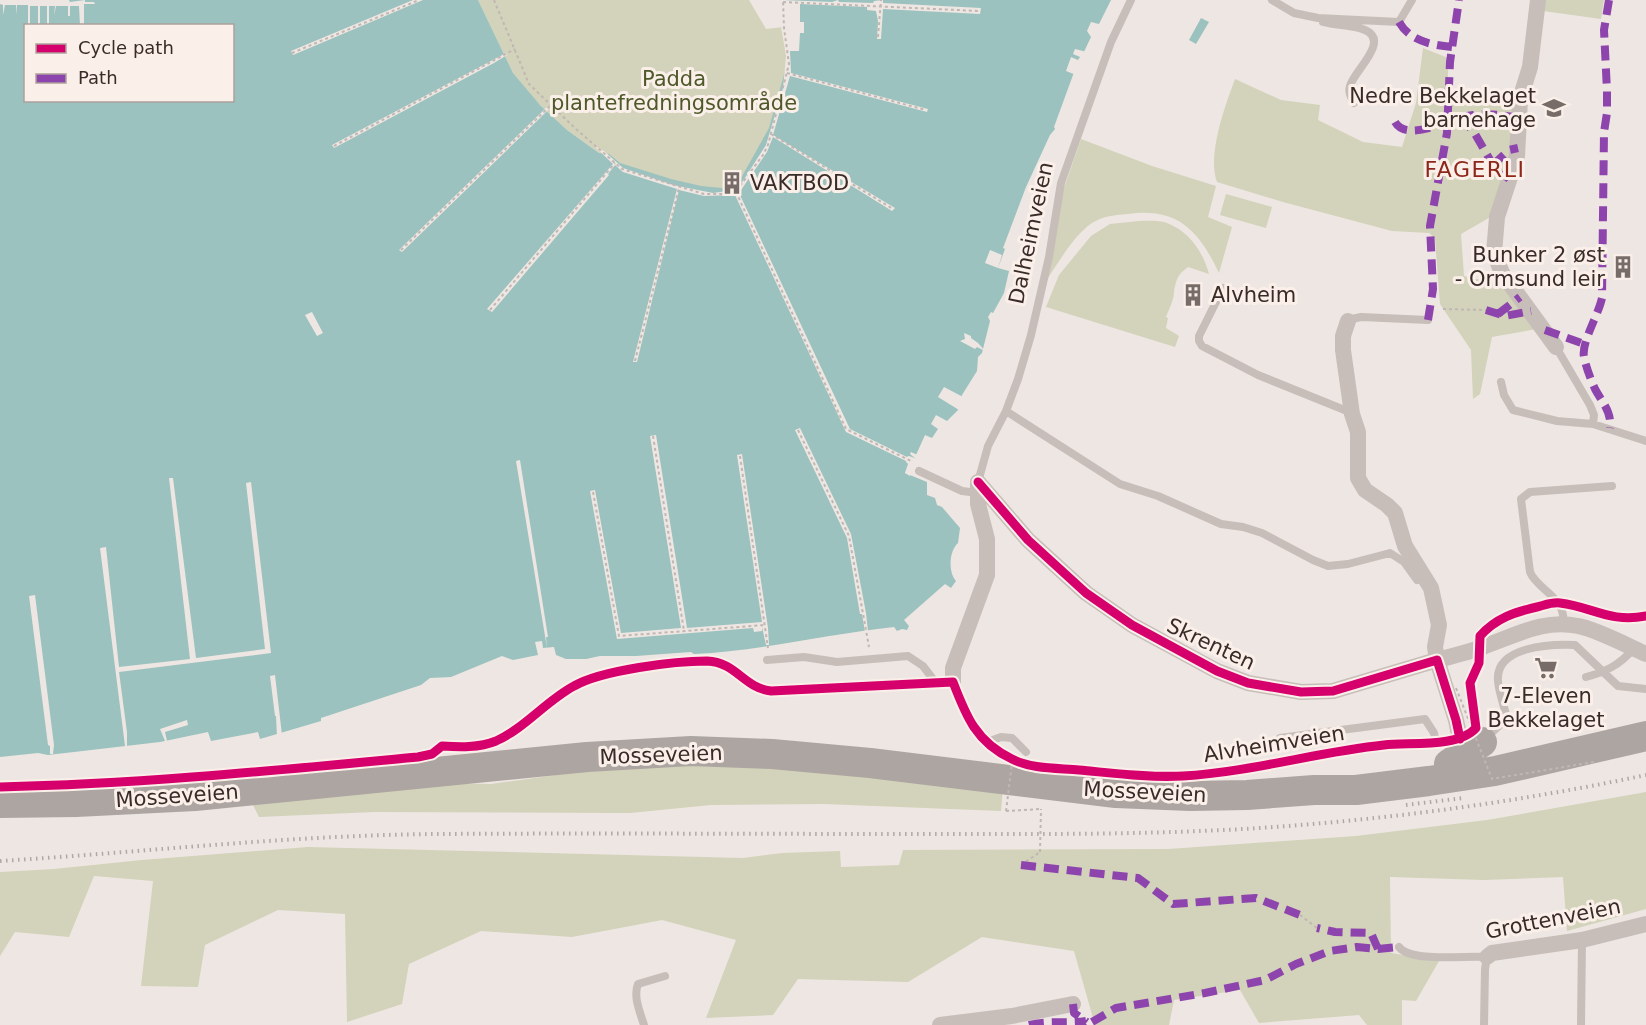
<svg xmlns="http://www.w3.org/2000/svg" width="1646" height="1025" font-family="'DejaVu Sans',sans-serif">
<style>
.green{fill:#d2d3ba}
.water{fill:#9bc2be;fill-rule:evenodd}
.pier{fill:#eee6e2}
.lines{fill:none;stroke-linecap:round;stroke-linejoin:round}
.path{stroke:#c0b7b3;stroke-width:2;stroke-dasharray:3 3;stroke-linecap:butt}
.lane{stroke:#c7beba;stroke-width:8}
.street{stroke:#c7beba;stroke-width:16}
.highway{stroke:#ada5a1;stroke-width:30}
.rail{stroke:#afa8a5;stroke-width:4;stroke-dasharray:1.5 4.5;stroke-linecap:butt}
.path-bridge{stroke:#c0b7b3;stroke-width:2;stroke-dasharray:3 3;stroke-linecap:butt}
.quiet{stroke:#8e44ad;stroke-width:8;stroke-dasharray:15 8;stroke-linecap:butt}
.cycleway-casing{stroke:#fbf0e9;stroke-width:13}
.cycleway{stroke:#d6006c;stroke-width:9}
.labels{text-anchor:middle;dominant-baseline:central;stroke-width:6;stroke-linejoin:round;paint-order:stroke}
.park-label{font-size:21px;fill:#4e592a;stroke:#fbf0e9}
.poi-label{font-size:21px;fill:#392b28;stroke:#fbf0e9;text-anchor:end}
.street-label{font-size:21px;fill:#392b28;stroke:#fbf0e9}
.neighbourhood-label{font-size:22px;letter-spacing:1.5px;fill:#8e271b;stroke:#fbf0e9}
</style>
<rect width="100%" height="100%" fill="#eee6e2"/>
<!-- green -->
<path class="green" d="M478 0H749L766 29 783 27 786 50V68L768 139 746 177 734 189 668 187 599 153 567 130 537 102 513 73Z
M1545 0H1604L1601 19 1543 11Z
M1423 48 1448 58V91L1515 99V139L1494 215 1461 234 1464 276 1502 285 1537 329 1492 337 1480 394 1473 399 1471 350 1440 304 1435 238 1429 233 1392 231 1283 202 1217 182C1207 155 1225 106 1235 79L1281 100 1320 105 1318 120 1363 142 1402 147 1416 103Z
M1081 139 1152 166 1216 186 1208 217 1232 227 1219 273C1199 231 1178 207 1128 214 1115 215 1103 216 1092 223 1073 236 1059 262 1046 281L1062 194Z
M1226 194 1272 207 1266 228 1220 215Z
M1139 221C1147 221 1159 220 1167 223 1190 232 1203 252 1209 274L1188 267C1177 275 1176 280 1174 292 1174 300 1169 309 1166 317L1168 318 1166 328 1179 336 1175 347 1046 307 1059 275 1091 236 1110 224Z
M663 760 1003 787 1001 811 824 804 711 805 630 813 374 812 259 817 253 805 436 783 491 784Z
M1646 792V909L1567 931 1563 877 1484 880 1390 877 1391 953 1439 961 1416 1001 1402 1000V1025H1367L1359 1015 1259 1023 1240 990 1174 1000 1169 1025H1095L1074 951 982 937 908 982 798 979 773 1015 706 1018 736 940 662 920 572 937 481 931 409 964 402 1004 347 1022 345 914 278 910 205 945 198 987 141 986 153 881 94 876 69 937 15 932 0 956V872L54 869 142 860 308 847 743 858 782 853 840 851 841 867 899 865 903 850 1168 849 1356 836 1487 820Z"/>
<!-- water -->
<path class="water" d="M0 0H478L513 73 540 105 567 130 599 153 609 154 620 163 671 179 701 186 733 189 736 187 769 128 787 64 785 0H1111L1099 24 1091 22 1087 31 1091 37 1073 75 1054 127 1055 129 1050 135 1026 187 1003 248 1005 249 998 268 1009 271 1004 293 993 313 991 312 988 317 990 321 982 353 978 357 977 371 962 395 958 410 947 421 936 415 931 424 938 429 932 438 925 435 916 455 917 459 909 456 906 462 909 464 905 473 927 482V495L935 498 937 505 942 507 960 528 958 543C949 551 948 572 956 581L951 588 945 584 904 620 909 626 907 630 902 629 897 631 894 627C827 634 761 651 694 654L691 652 636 656H600L586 659H566L556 655 554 647 543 648 542 641 535 642 538 655 513 660 502 656 451 677 430 678 421 685 321 718V721L260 739 258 732 211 741 208 732 160 742 48 755 38 753 0 757ZM26 26H232V100H26Z
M1201 18 1209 22 1196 44 1189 40Z"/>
<!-- pier -->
<path class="pier" d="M0 0H69L70 2 85 0V2H94L95 4H84V26L80 25 79 6H70V16H68V6H56L54 16 55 6H49V25H47V6H40V25L38 26V6H30V25L28 26V5H17V15L16 5H5L3 15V5L0 4Z
M413 0H423L293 55 291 51Z
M782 0 832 2 838 0 839 2 873 3 874 1 883 0V3L981 8 980 14 883 9 881 39H877L878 21 876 11 867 10V7L800 4V22H804V33H800L799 51H790L791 73 928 109 927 112 790 76 773 135 895 208 892 211 773 137 767 152 739 193 850 429 907 457 908 456 916 459 910 454 911 452 920 456 918 462 910 460 912 464 909 472 911 473 910 476 905 473 908 464 906 461 846 432 735 195 704 196 679 190 637 362H633L677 189 623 172 615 165 608 174 609 175 492 312 487 309 613 164 594 146 604 151 623 168 673 185 713 193 727 191 741 184 766 145 783 88 786 56 780 21Z
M1075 49 1087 52 1076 75 1066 71 1071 57 1078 60 1080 57 1073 54Z
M506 53 507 55 494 63 334 148 332 145Z
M547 107 549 109 538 120 402 252 399 250Z
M990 250 1002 255 998 268 985 263Z
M312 312 323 333 317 336 305 315Z
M964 333 971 336V338L978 343 985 351 977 347 975 349 960 341 965 339Z
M944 387 965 398 959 410 938 397Z
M800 428 851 534 866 613 868 631 865 632 862 614H860L847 538 795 430Z
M656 435 687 628 762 622 737 455 742 454 768 628 769 645H766L762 627V631L754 632 753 628 617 639 590 491 595 490 621 633 681 628 650 436Z
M520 460 548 637H546L547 648 516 461Z
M169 478H173L196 658 265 649 246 483 251 482 271 653 119 672 127 732V746H125L100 548 106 547 119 667 190 659Z
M35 595 54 745 53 754H50V746L48 745 29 596Z
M275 675 282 735 277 737 276 716H275L270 676Z
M187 720 188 725 165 732 167 741H165L160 729Z"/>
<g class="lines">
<!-- path -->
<path class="path" d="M494 0 529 84 576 129 622 169 704 194H727L737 190 763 155 768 145 789 64 784 28 783 0
M783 2 979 11
M878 37 881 0
M292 53 419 0
M787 73 926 110
M771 134 893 209
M334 146 515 49
M726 185 729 193
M736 192 846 429 913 462
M401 250 551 105
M1443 309 1486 310
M490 310 615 163
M635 361 679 188
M798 430 849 536 869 647
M653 436 684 631
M740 456 768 648
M593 492 619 636 765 625
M1571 606C1598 612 1618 621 1646 616
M1006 811 1041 809
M1021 865 1040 852
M1300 915 1317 928"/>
<!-- lane -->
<path class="lane" d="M1272 0 1294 13 1318 18 1399 22 1412 0
M1323 22C1337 26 1352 24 1365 30 1391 41 1353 72 1350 86 1348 93 1351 97 1354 103
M1223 288 1199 336V341L1202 346 1258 375 1352 413
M1347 320 1361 317 1428 320
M1556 347 1590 405 1594 415 1593 424
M1501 382 1504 395 1513 410 1557 421 1593 424 1646 441
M1006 411 1120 484 1158 496 1221 524 1243 527 1262 533 1313 560 1328 566 1348 564 1390 553 1404 562 1417 580
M919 471 962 491 978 493
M978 482 988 446 1006 411 1018 379 1031 335 1049 257 1061 183 1111 42 1131 0
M1563 624C1567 597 1537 590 1530 572L1521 499 1530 492 1612 486
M767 660 804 657 837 662 908 656 923 666 936 683
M1586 677C1605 672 1620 665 1633 649
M1280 738 1425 719 1434 733 1436 742
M1486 738 1507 718C1504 706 1499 693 1498 681 1495 646 1551 644 1575 645L1618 686 1646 689
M987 742 1001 737 1012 738 1026 752
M1399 947C1411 963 1467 955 1487 957L1485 969 1484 1025
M644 1025C640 1012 633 997 638 984L665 976
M1581 1025 1582 940"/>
<!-- street -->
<path class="street" d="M1538 0 1530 67 1520 99 1517 156 1497 217 1494 253 1502 273 1556 347
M1348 321 1343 336V350L1352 414 1358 432V478L1365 490 1387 505 1395 513 1405 546 1431 588 1439 625 1435 647 1437 660C1453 656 1470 652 1485 646 1517 635 1543 619 1578 626 1596 629 1628 646 1646 654
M978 482 1028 540 1086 593 1132 625 1217 671 1248 683 1301 692 1333 691 1437 660 1456 720 1460 739
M953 682V668L987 575V539L978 504V482
M1487 957 1492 953 1582 940 1646 924
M940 1025 1012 1016 1073 1004"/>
<!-- highway -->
<path class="highway" d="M1449 764 1482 742
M0 803 76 802 195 796 587 757 691 751 772 754 870 763 1116 793 1190 796 1247 795 1314 790H1356L1429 781 1495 771 1646 736"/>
<!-- rail -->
<path class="rail" d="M1406 805 1463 798
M0 861C147 852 291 835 439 834 599 833 760 834 920 834 1028 834 1136 835 1243 829 1378 821 1513 803 1646 775"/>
<!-- path-bridge -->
<path class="path-bridge" d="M1456 688 1492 779 1594 762
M1006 811 1012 763
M1040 852 1041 809"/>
<!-- quiet -->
<path class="quiet" d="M1609 0 1604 30 1607 91V113L1604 132 1602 298C1598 316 1581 343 1584 357 1586 367 1591 380 1595 389 1602 402 1612 412 1610 428
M1399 22C1410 41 1431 45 1452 47
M1461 117 1475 134 1493 165 1509 179
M1395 122C1408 144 1453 117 1473 115 1489 113 1503 115 1519 118
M1493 165 1509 150 1518 148
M1486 310 1505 316 1531 311
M1498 314 1520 297
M1428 320 1433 289 1430 226 1447 133 1450 62 1459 0
M1545 330 1584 344
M1021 865 1138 878 1173 904 1256 898 1300 915
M1378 949 1399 947
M1073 1004 1074 1013 1087 1022
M1092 1022 1116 1008 1205 993 1265 980 1296 964 1330 951 1357 947 1378 949 1371 933 1335 932 1317 928
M1029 1025C1048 1020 1067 1024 1086 1021"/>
<!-- cycleway casing -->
<g class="cycleway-casing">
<path id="cycleway" d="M978 482 1028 540 1086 593 1132 625 1217 671 1248 683 1301 692 1333 691 1437 660 1456 720 1460 739
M0 787C140 784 279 770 418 757L432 754 442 746C459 747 479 748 496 741 525 728 546 701 574 686 602 670 675 661 707 661 736 662 744 688 771 691L953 682C966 716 976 742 1012 759 1031 769 1058 768 1079 770 1112 773 1149 778 1183 776 1251 772 1317 752 1384 745 1410 742 1458 748 1476 728L1470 683 1479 663 1480 636C1496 618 1515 612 1537 607 1545 605 1552 602 1560 603 1593 607 1610 623 1646 616"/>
</g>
<!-- cycleway -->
<use href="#cycleway" class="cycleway"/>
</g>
<!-- icons -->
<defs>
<g id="school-bare" transform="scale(1.8)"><path d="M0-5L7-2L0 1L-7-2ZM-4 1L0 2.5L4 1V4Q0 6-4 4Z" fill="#786c69" stroke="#fbf0e9" stroke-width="2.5" paint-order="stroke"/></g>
<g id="building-bare" transform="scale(1.8)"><path d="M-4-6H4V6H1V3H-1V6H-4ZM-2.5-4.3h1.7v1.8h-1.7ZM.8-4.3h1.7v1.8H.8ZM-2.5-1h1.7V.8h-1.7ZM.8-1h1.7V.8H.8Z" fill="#786c69" stroke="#fbf0e9" stroke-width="2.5" paint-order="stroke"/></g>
<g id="supermarket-bare" transform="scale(1.8)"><path d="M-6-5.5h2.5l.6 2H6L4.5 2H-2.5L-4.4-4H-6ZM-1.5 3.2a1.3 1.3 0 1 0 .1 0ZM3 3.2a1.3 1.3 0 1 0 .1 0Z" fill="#786c69" stroke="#fbf0e9" stroke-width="2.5" paint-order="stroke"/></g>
</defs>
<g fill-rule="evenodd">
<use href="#school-bare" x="1554" y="108"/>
<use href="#building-bare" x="732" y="183"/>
<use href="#building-bare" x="1623" y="267"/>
<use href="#building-bare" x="1193" y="295"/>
<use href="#supermarket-bare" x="1546" y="668"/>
</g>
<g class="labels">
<!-- park labels -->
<g class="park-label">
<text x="674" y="79">Padda<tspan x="674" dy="24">plantefredningsområde</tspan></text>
</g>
<!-- poi labels -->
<g class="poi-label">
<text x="1536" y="96">Nedre Bekkelaget<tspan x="1536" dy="24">barnehage</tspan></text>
<text x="750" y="183" text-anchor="start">VAKTBOD</text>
<text x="1605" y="255">Bunker 2 øst<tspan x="1605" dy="24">- Ormsund leir</tspan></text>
<text x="1211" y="295" text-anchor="start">Alvheim</text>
<text x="1546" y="696" text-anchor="middle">7-Eleven<tspan x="1546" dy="24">Bekkelaget</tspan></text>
</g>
<!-- street labels -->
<g class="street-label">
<text transform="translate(1031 233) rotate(-78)">Dalheimveien</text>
<text transform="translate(1211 644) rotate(25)">Skrenten</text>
<text transform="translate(1274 744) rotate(-9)">Alvheimveien</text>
<text transform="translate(661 755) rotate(-2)">Mosseveien</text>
<text transform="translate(1145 792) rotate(3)">Mosseveien</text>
<text transform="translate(177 796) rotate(-4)">Mosseveien</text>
<text transform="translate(1553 919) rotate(-11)">Grottenveien</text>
</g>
<!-- neighbourhood labels -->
<g class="neighbourhood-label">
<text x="1475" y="169">FAGERLI</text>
</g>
</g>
<!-- legend -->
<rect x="24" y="24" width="210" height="78" fill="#fbf0e9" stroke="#ada19c" stroke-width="1.5"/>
<rect x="36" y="44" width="30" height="9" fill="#d6006c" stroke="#ada19c" stroke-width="1.5"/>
<text x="78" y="54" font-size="18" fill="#392b28">Cycle path</text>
<rect x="36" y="74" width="30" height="9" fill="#8e44ad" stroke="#ada19c" stroke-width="1.5"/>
<text x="78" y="84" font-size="18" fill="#392b28">Path</text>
</svg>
